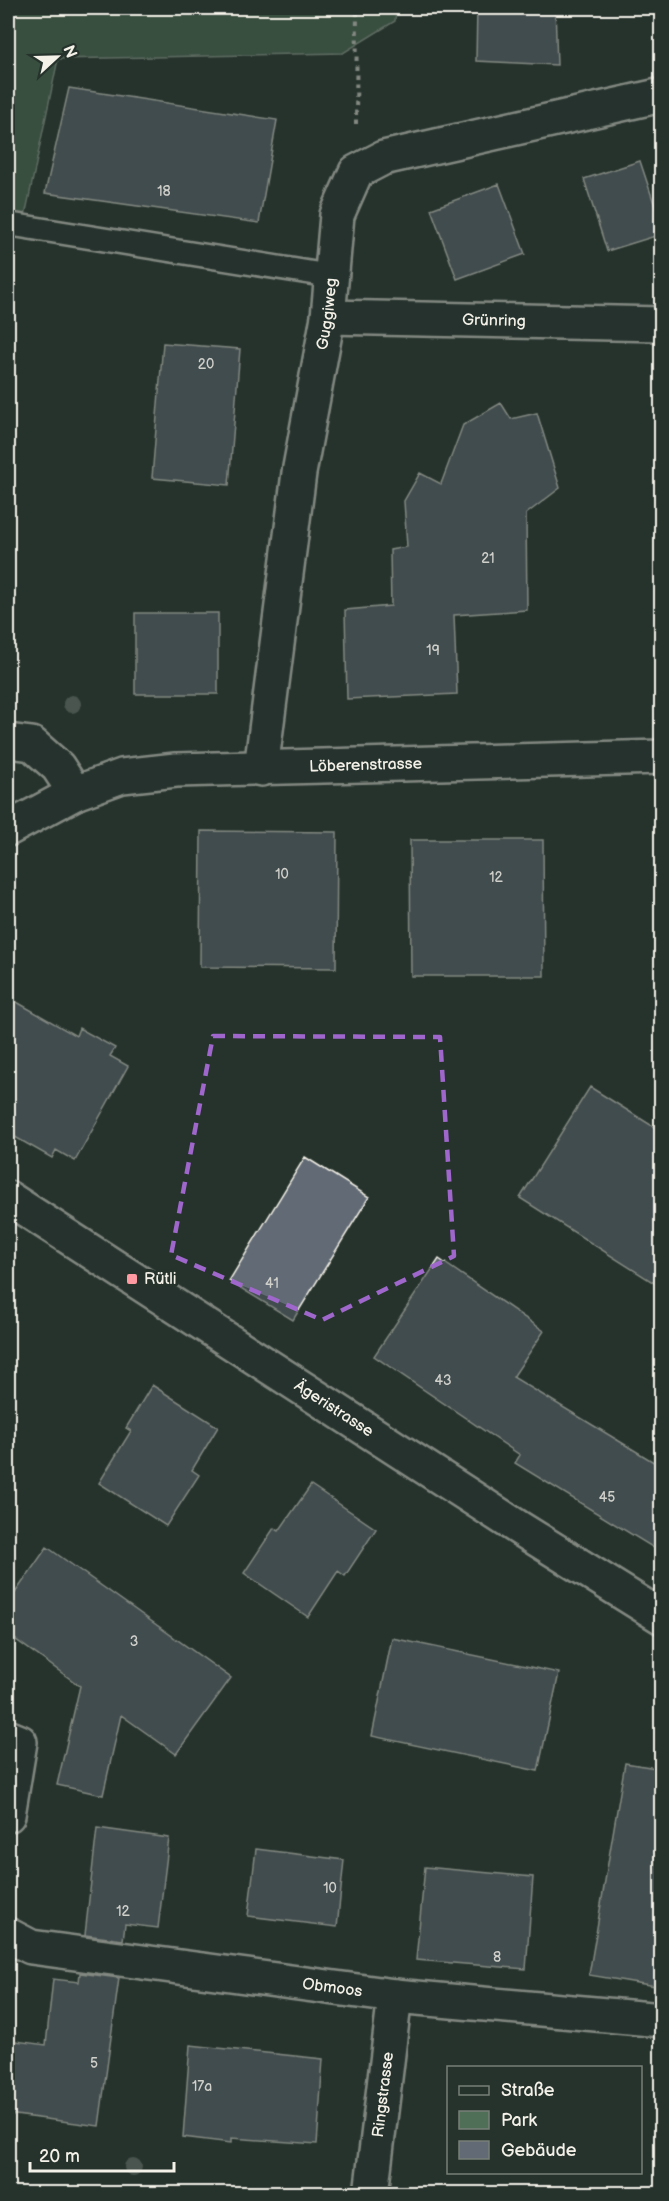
<svg xmlns="http://www.w3.org/2000/svg" width="669" height="2201" font-family="'Balsamiq Sans',sans-serif">
<style>
.green{fill:#506f57;stroke:#a2b0a0;stroke-width:1.5}
.building{fill:#626b75;stroke:#f4f1e8;stroke-width:1.5}
.lines{fill:none;stroke-linecap:round;stroke-linejoin:round}
.lane-casing{stroke:#f4f1e8;stroke-width:27}
.street-casing{stroke:#f4f1e8;stroke-width:38}
.secondary-casing{stroke:#f4f1e8;stroke-width:38}
.path{stroke:#f4f1e8;stroke-width:4;stroke-dasharray:4.5 4.5;stroke-linecap:butt}
.lane{stroke:#26332d;stroke-width:22}
.street{stroke:#26332d;stroke-width:33}
.secondary{stroke:#26332d;stroke-width:33}
.tree{fill:#737f74}
.marked{fill:none;stroke:#9f67cb;stroke-width:4.5;stroke-dasharray:12 8;stroke-linejoin:round}
.poi-dot{fill:#ff9aa2;stroke:#26332d;stroke-width:2}
.labels{text-anchor:middle;dominant-baseline:central;stroke-width:6;stroke-linejoin:round;paint-order:stroke}
.number-label{font-size:14px;fill:#d0d0cb}
.street-label{font-size:16px;fill:#f4f1e8;stroke:#26332d}
.poi-label{font-size:16px;fill:#f4f1e8;stroke:#26332d;text-anchor:start}
</style>
<rect width="100%" height="100%" fill="#26332d"/>
<filter id="ink" filterUnits="userSpaceOnUse"><feTurbulence type="fractalNoise" baseFrequency=".0167" numOctaves="2"/><feDisplacementMap in="SourceGraphic" scale="12" xChannelSelector="R" yChannelSelector="G"/><feConvolveMatrix kernelMatrix="1 2 1 2 8 2 1 2 1" color-interpolation-filters="sRGB"/></filter>
<g filter="url(#ink)">
<!-- green -->
<path class="green" d="M8 8H396L395 21 343 53 58 59 24 221 8 219Z"/>
<!-- building -->
<path class="building" d="M477 8H555L557 65 476 61Z
M69 88 277 120 259 223 45 193Z
M640 161 662 227V234L607 251 584 179Z
M499 184 525 254 457 279 431 209Z
M163 343 240 349 229 485 152 478Z
M501 403 511 419 537 413 560 488 526 514 527 610 454 615 457 694 347 699 345 610 391 606 390 550 407 547 404 501 420 473 441 484 463 425Z
M135 613H218V694H135Z
M201 831 337 832 336 968 200 967Z
M410 840H543L544 976H411Z
M8 997 76 1036 79 1028 115 1048 110 1056 128 1066 75 1161 56 1150 52 1158 8 1133Z
M590 1087 662 1132V1288L520 1198Z
M305 1157 369 1197 293 1320 229 1281Z
M439 1259 544 1331 513 1377 662 1467V1553L515 1463 520 1455 374 1356Z
M152 1385 218 1427 192 1470 199 1475 166 1526 99 1483 131 1431 126 1428Z
M311 1485 376 1529 345 1576 338 1571 308 1617 244 1573 274 1528 279 1531Z
M47 1547 231 1678 176 1754 121 1715 103 1795 57 1785 80 1686 8 1634V1603Z
M392 1638 559 1673 538 1771 372 1736Z
M625 1763 662 1769V1987L589 1975Z
M97 1828 169 1838 158 1928 125 1924 123 1940 85 1935Z
M256 1849 344 1860 337 1927 248 1916Z
M425 1867 533 1877 526 1969 416 1960Z
M80 1973 119 1978 99 2126 8 2114V2040L46 2045 53 1979 79 1982Z
M190 2045 323 2059 317 2144 231 2138V2143L183 2137Z"/>
<g class="lines">
<!-- lane casing -->
<g class="lane-casing">
<path id="lane" d="M8 224 331 276"/>
</g>
<!-- street casing -->
<g class="street-casing">
<g id="street">
<path id="s1" d="M328 317 662 324"/>
<path d="M8 741 32 744 58 767 75 793"/>
<path id="s2" d="M261 769 299 473 328 317 337 215 356 172 383 158 662 95"/>
<path id="s3" d="M8 829 75 793 122 776 176 770 662 757"/>
<path d="M8 1737 20 1742 8 1815"/>
<path id="s4" d="M8 1935 31 1947 395 1996 662 2020"/>
<path id="s5" d="M371 2194 395 1996"/>
</g>
</g>
<!-- secondary casing -->
<g class="secondary-casing">
<g id="secondary">
<path id="s6" d="M8 1198 519 1528 662 1617"/>
</g>
</g>
<!-- path -->
<path class="path" d="M356 124 357 8"/>
<!-- lane -->
<use href="#lane" class="lane"/>
<!-- street -->
<use href="#street" class="street"/>
<!-- secondary -->
<use href="#secondary" class="secondary"/>
</g>
<!-- trees -->
<g class="tree">
<circle cx="72" cy="704" r="9"/>
<circle cx="133" cy="2167" r="9"/>
</g>
</g>
<!-- marked area -->
<path d="M0 0H669V2201H0ZM213 1036 440 1037 454 1256 322 1320 171 1255Z" fill="#26332d" fill-opacity=".55" fill-rule="evenodd"/>
<path class="marked" d="M213 1036 440 1037 454 1256 322 1320 171 1255Z"/>
<!-- markers -->
<rect class="poi-dot" x="126" y="1273" width="12" height="12" rx="3"/>
<g class="labels">
<!-- number labels -->
<g class="number-label">
<text x="164" y="191">18</text>
<text x="206" y="364">20</text>
<text x="488" y="558">21</text>
<text x="433" y="650">19</text>
<text x="282" y="874">10</text>
<text x="496" y="877">12</text>
<text x="272" y="1283">41</text>
<text x="443" y="1380">43</text>
<text x="607" y="1497">45</text>
<text x="134" y="1641">3</text>
<text x="330" y="1888">10</text>
<text x="123" y="1911">12</text>
<text x="497" y="1957">8</text>
<text x="94" y="2063">5</text>
<text x="202" y="2086">17a</text>
</g>
<!-- street labels -->
<g class="street-label">
<text stroke="none"><textPath href="#s2" startOffset="460">Guggiweg</textPath></text>
<text stroke="none"><textPath href="#s1" startOffset="166">Grünring</textPath></text>
<text stroke="none"><textPath href="#s3" startOffset="370">Löberenstrasse</textPath></text>
<text stroke="none"><textPath href="#s6" startOffset="388">Ägeristrasse</textPath></text>
<text stroke="none"><textPath href="#s4" startOffset="330">Obmoos</textPath></text>
<text stroke="none"><textPath href="#s5" startOffset="100">Ringstrasse</textPath></text>
</g>
<!-- poi labels -->
<g class="poi-label">
<text x="144" y="1279">Rütli</text>
</g>
</g>
<!-- margin -->
<rect width="669" height="2201" fill="none" stroke="#26332d" stroke-width="30"/>
<rect x="15" y="15" width="639" height="2171" fill="none" stroke="#f4f1e8" stroke-width="2" filter="url(#ink)"/>
<!-- legend -->
<rect x="447" y="2066" width="195" height="108" fill="#26332d" stroke="#787f78" stroke-width="1.5"/>
<rect x="459" y="2086" width="30" height="9" fill="#26332d" stroke="#787f78" stroke-width="1.5"/>
<text x="501" y="2096" font-size="18" fill="#f4f1e8">Straße</text>
<rect x="459" y="2111" width="30" height="18" fill="#506f57" stroke="#787f78" stroke-width="1.5"/>
<text x="501" y="2126" font-size="18" fill="#f4f1e8">Park</text>
<rect x="459" y="2141" width="30" height="18" fill="#626b75" stroke="#787f78" stroke-width="1.5"/>
<text x="501" y="2156" font-size="18" fill="#f4f1e8">Gebäude</text>
<!-- north arrow -->
<g transform="translate(57 57) rotate(68)" stroke="#26332d" stroke-width="4.5" paint-order="stroke">
<path d="M0-4.5L10 22L0 15L-10 22Z" fill="#f4f1e8"/>
<text y="-9" font-size="16" font-weight="bold" text-anchor="middle" fill="#f4f1e8">N</text>
</g>
<!-- scale -->
<path d="M30 2162v9h144v-9" fill="none" stroke="#f4f1e8" stroke-width="3"/>
<text x="39" y="2162" font-size="18" fill="#f4f1e8" stroke="#26332d" stroke-width="4.5" paint-order="stroke">20 m</text>
</svg>
